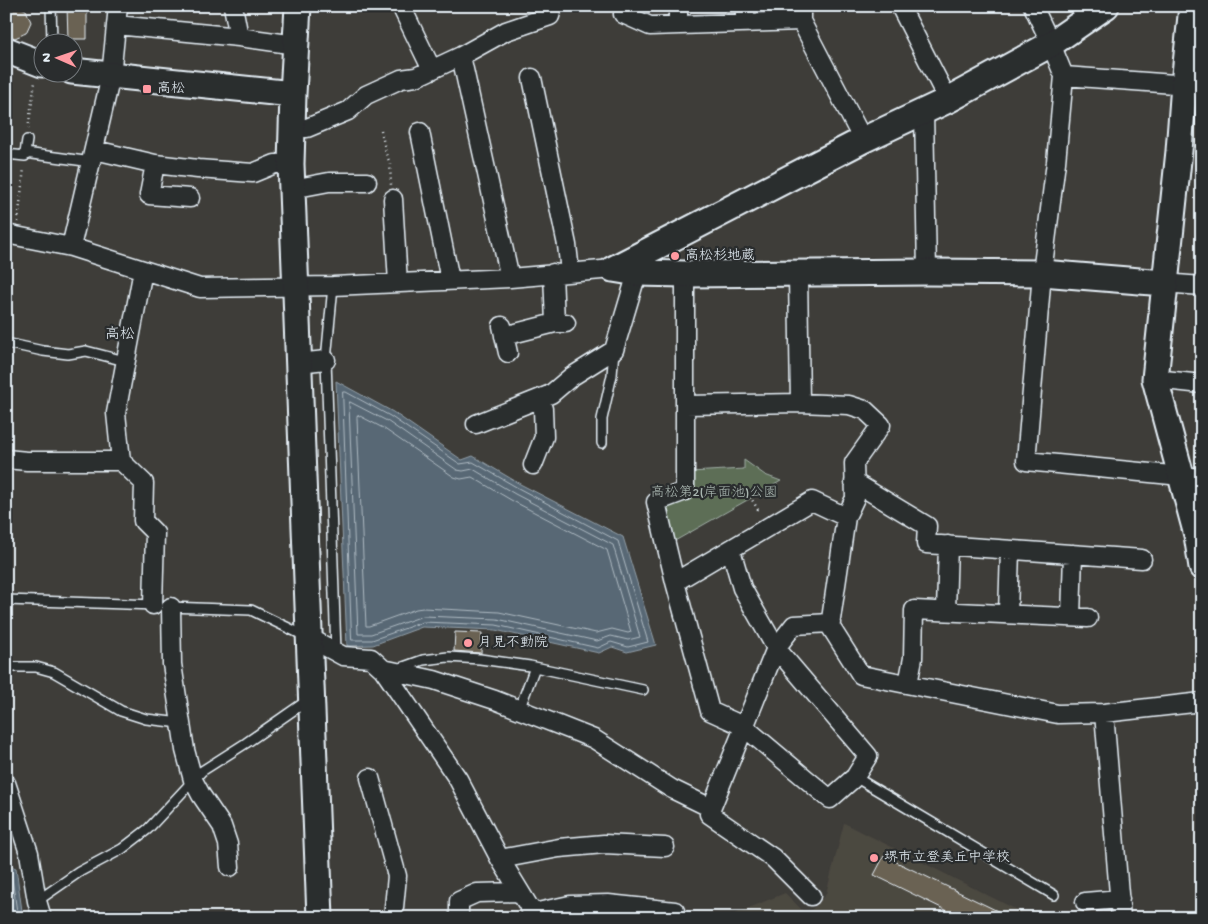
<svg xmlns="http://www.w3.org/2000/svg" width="1208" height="924" font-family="'Gochi Hand','Klee One',sans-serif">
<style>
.built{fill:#4c4841}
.green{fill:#5d6e57;stroke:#a2b0a8}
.water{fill:#586874;stroke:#929fa9}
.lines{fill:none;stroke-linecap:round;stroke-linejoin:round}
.shore{stroke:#aebac3;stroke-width:1}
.building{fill:#6b6253;stroke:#e8f1f8}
.lane-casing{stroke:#e8f1f8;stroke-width:12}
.street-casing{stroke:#e8f1f8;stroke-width:21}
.secondary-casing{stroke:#e8f1f8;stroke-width:29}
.path{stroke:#e8f1f8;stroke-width:2.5;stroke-dasharray:1 4;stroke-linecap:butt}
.lane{stroke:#2a2d2e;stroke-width:9}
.street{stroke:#2a2d2e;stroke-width:18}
.secondary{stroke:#2a2d2e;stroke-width:25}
.poi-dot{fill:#ff9aa2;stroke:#2a2d2e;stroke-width:2}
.labels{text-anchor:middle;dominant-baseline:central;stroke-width:4.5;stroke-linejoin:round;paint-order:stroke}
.poi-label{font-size:14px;fill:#e8f1f8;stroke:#2a2d2e;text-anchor:start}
.park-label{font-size:14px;fill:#a9b6b0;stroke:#2a2d2e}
.neighbourhood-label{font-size:15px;fill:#e8f1f8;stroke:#2a2d2e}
</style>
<rect width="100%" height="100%" fill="#3e3d39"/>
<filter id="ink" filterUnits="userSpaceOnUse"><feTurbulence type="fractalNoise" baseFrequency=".02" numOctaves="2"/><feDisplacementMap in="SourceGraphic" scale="10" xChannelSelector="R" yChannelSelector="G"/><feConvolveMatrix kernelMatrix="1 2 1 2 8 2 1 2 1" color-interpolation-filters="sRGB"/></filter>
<g filter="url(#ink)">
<!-- built -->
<path class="built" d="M844 823 1021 912 1024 918H725L785 893 807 915 826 894Z"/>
<!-- green -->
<path class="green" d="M744 460 765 475 781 481 673 542 665 507 690 472 744 469Z"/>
<!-- water -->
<path class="water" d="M336 381 393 412 462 460 473 456 520 484 623 537 656 645 627 652 612 647 599 653 495 630 422 627 373 645 347 646Z
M6 864 16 868 23 918H6Z"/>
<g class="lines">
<!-- shore -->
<path class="shore" d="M343 392H346L390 416 460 464 473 462 518 488 618 541 648 642 628 647 611 642 598 648 496 625 423 622 372 640H352Z
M350 402 387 421 457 470 463 471 473 469 515 494 613 545 640 637 628 640 611 636 597 641 497 619 423 616 371 634H358L349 405Z
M358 415 383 428 454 477 461 479 472 477 511 500 607 550 631 632 628 633 612 629 596 633 499 612 423 608 416 609 369 626H366L357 418Z
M6 869 11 872 18 918"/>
</g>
<!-- building -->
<path class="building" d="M11 6H18L26 10 31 22 26 33 15 38 6 34V8Z
M67 6H87V39H68Z
M455 632 482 633 481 653 454 651Z
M884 856 1012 918H962L874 875Z"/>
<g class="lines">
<!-- lane casing -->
<g class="lane-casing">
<path id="lane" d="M51 6 52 42
M27 140 25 153 92 162
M6 154 25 156
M333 286 326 360 336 652
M6 343 43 351 68 354 86 351 125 361
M602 443V419L612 375 614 350
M6 600 156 605
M169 607 251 610 305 636
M6 667H36L54 672 121 711 146 719 181 723
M398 669 423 660 448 657 480 659 530 666 643 690
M519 710 535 667
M855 777 1054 895
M37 901 79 872 122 849 148 829 202 771 246 743 308 700"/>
</g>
<!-- street casing -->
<g class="street-casing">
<path id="street" d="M233 6 239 37
M401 6 432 70
M678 6V25
M745 6V23
M801 6V21L863 140
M900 6 948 100
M1033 6 1051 44 1064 76 1056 162 1042 273 1026 461 1202 478
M623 14 650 26 801 21
M116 25 239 37 296 45
M461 56 510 278
M1064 76 1202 86
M532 78 567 245 570 272
M924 111 927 272
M292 128H307L348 111 366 95 401 79 416 77 461 56 506 31 550 16 553 6
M420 132 450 280
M95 150 155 164 198 169 253 173 275 164H291
M155 164 149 195 190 198
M292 189 329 182H367
M393 199 398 283
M6 234 71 247 200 288 333 286 510 278 613 269
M71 247 111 76 118 6
M553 273 555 323
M685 274V491L656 502 675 582 710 711 743 726 830 799 855 777 868 756 776 648 742 588 731 550
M798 274 800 403
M1164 283 1202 286
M502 326 508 353
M504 336 555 323H566
M298 363 326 360
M1155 379 1202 384
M686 405 800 403 849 405 865 410 881 425 854 463 855 498 846 517 830 626 861 675 1058 714 1104 713 1202 702
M476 424 551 394 571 377 614 350 637 273
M6 459 27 461H121L144 483 143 521 155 533 153 605
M121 461 116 413 143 270
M533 465 544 437 543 409 540 399
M854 482 927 526 926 544 1142 559
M675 582 812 501 846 517
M171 607 172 664 185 750 193 780 201 795 222 826 228 844 230 867
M946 611 948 545
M1008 614 1010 550
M1071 617 1073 554
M310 638 343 656 371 658 383 669 458 779 500 859 536 918
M383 669 434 680 495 700 594 739 672 789 711 808
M908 684 913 658 914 610 1088 618
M1104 713 1121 918
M370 778 397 876 393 918
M6 783 29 853 37 901 42 918
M500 859 559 848 604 844 665 847
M811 896 773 858 709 814 776 648 794 625 831 623
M1085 902 1120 899
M533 913 570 905 608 904 675 911
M459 918V901L477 893 520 892"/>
</g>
<!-- secondary casing -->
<g class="secondary-casing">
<path id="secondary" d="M298 6 293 94 291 164 320 918
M1192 6 1184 84 1179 151 1155 379 1197 535 1202 567
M6 50 42 64
M72 71 293 94
M613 269 863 140 948 100 1051 44 1106 6
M613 269 637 273 685 274 927 272 1042 273 1164 283"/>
</g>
<!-- path -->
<path class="path" d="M28 129 35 82
M381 130 386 154 390 163 391 185
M18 222 24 168
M701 489 710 486 751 498 760 513"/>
<!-- lane -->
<use href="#lane" class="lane"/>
<!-- street -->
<use href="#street" class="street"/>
<!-- secondary -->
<use href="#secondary" class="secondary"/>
</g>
</g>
<!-- markers -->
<g class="poi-dot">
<rect x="142" y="84" width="10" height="10" rx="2.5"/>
<circle cx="675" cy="256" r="5"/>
<circle cx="468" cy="643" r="5"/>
<circle cx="874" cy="858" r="5"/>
</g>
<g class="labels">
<!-- poi labels -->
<g class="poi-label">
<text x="157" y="89">高松</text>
<text x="685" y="256">高松杉地蔵</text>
<text x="478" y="643">月見不動院</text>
<text x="884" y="858">堺市立登美丘中学校</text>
</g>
<!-- park labels -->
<g class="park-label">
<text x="714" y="493">高松第2(岸面池)公園</text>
</g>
<!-- neighbourhood labels -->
<g class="neighbourhood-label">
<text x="120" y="335">高松</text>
</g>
</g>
<!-- margin -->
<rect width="1208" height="924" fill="none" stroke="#2a2d2e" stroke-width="25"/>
<rect x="12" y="12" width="1183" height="899" fill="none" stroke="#e8f1f8" stroke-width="2" filter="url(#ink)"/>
<!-- north arrow -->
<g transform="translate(58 58) rotate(272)"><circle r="24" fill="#2a2d2e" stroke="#767b7f"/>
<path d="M0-4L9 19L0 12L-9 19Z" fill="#ff9aa2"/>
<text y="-8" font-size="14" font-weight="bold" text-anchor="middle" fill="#e8f1f8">N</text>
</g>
</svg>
